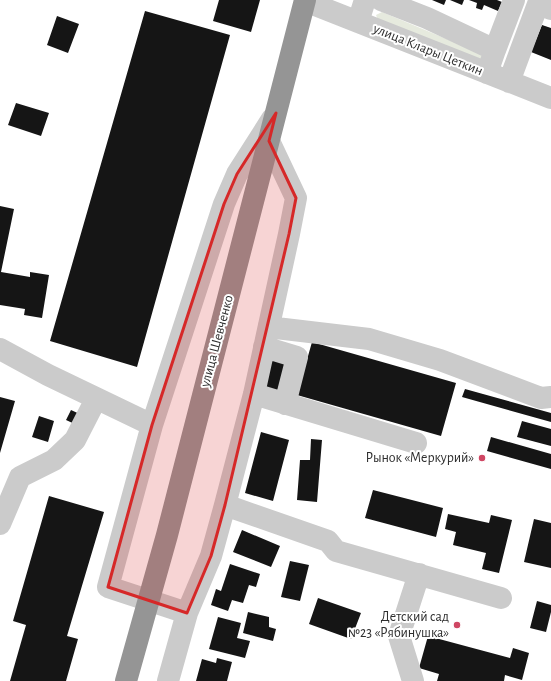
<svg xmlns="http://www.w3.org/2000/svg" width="551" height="681" font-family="'Alegreya Sans',sans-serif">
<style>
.green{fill:#e6eade}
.building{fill:#151515}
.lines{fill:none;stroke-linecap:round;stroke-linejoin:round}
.minor{stroke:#cbcbcb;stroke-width:22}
.highway{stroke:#959595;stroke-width:22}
.marked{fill:#d62828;fill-opacity:0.2;stroke:#d62828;stroke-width:3;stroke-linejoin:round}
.poi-dot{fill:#cf4663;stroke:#fff;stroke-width:1.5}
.labels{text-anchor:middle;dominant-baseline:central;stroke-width:4;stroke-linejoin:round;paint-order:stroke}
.street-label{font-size:14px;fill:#2e2e2e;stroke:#fff}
.poi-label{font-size:14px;fill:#2e2e2e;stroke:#fff;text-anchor:end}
</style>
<rect width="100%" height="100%" fill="#fff"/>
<!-- green -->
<path class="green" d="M382 12 485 55 481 59 379 23 376 15Z"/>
<!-- building -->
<path class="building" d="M219 0H260L251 32 213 21Z
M432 0H446L444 5Z
M450 0H464L462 5Z
M469 0H497L502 2 498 11 484 5 482 10 476 8 477 3Z
M145 11 230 35 137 367 50 341Z
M57 16 79 24 68 53 47 45Z
M542 25 551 28V60L531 52Z
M16 103 49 113 41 136 8 125Z
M0 206 14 209 1 272 30 277V272L49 275 42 318 24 315 25 309 0 305Z
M312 342 456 383 441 436 297 395Z
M271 357 286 362 277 393 262 389Z
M465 389 551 413V422L462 397Z
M0 397 15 401 0 453Z
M71 410 84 416 79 426 66 420Z
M39 416 54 421 48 442 32 437Z
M522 421 551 429V446L517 437Z
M261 432 289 440 273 501 245 493Z
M491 437 551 454V469L487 451Z
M311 439 322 440 317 502 297 500 300 460H310Z
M373 490 443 508 436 537 365 518Z
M49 496 104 512 67 636 78 639 66 681H10L26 625 13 621Z
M448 514 489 523 491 515 512 520 499 573 482 569 486 553 453 545 456 532 445 529Z
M534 519 551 523V568L524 562Z
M242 530 280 546 271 567 233 552Z
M290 561 309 565 300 601 281 597Z
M230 564 260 574 256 587 249 585 243 603 232 600 228 611 211 605 216 589 221 591Z
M318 598 361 613 351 639 309 624Z
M537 601 551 605V612L546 632 530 628Z
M248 612 269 617V627L276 629 273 641 243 633Z
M218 617 241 623 237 638 250 641 245 658 209 649Z
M428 636 510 658 513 648 529 653 522 680 505 675 504 681H437L439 674 419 668Z
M217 658 232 662 227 681H196L202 659 216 663Z"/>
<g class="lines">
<!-- minor -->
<path class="minor" d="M381 0 427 18 495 50 487 73
M305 1 551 98
M358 22 365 0
M495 50 514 0
M509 82 538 4 551 9
M269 325 276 328 369 339 440 360 541 398 551 397
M264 347 297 357 285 404
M0 349 48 375 152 425
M254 394 416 443
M225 505 328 541 336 551 501 598
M0 524 20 477 54 460 75 440 96 399
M187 613 108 587 152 425 224 204 237 174 272 119
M168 681 187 613 211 556 225 505 254 394 289 234 296 198 269 141
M413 681 399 636 419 574"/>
<!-- highway -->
<path class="highway" d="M126 681 167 535 305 0"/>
</g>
<!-- marked area -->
<path class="marked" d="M276 113 269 141 296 198 289 234 225 505 211 556 187 613 108 587 152 425 224 204 237 174Z"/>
<!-- markers -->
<g class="poi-dot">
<circle cx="482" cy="458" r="4"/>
<circle cx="457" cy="625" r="4"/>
</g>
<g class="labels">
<!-- street labels -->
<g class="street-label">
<text transform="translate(428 50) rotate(22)">улица Клары Цеткин</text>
<text transform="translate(217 341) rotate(-75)">улица Шевченко</text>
</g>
<!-- poi labels -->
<g class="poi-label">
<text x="474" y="458">Рынок «Меркурий»</text>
<text x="449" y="617">Детский сад<tspan x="449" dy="16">№23 «Рябинушка»</tspan></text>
</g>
</g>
</svg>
